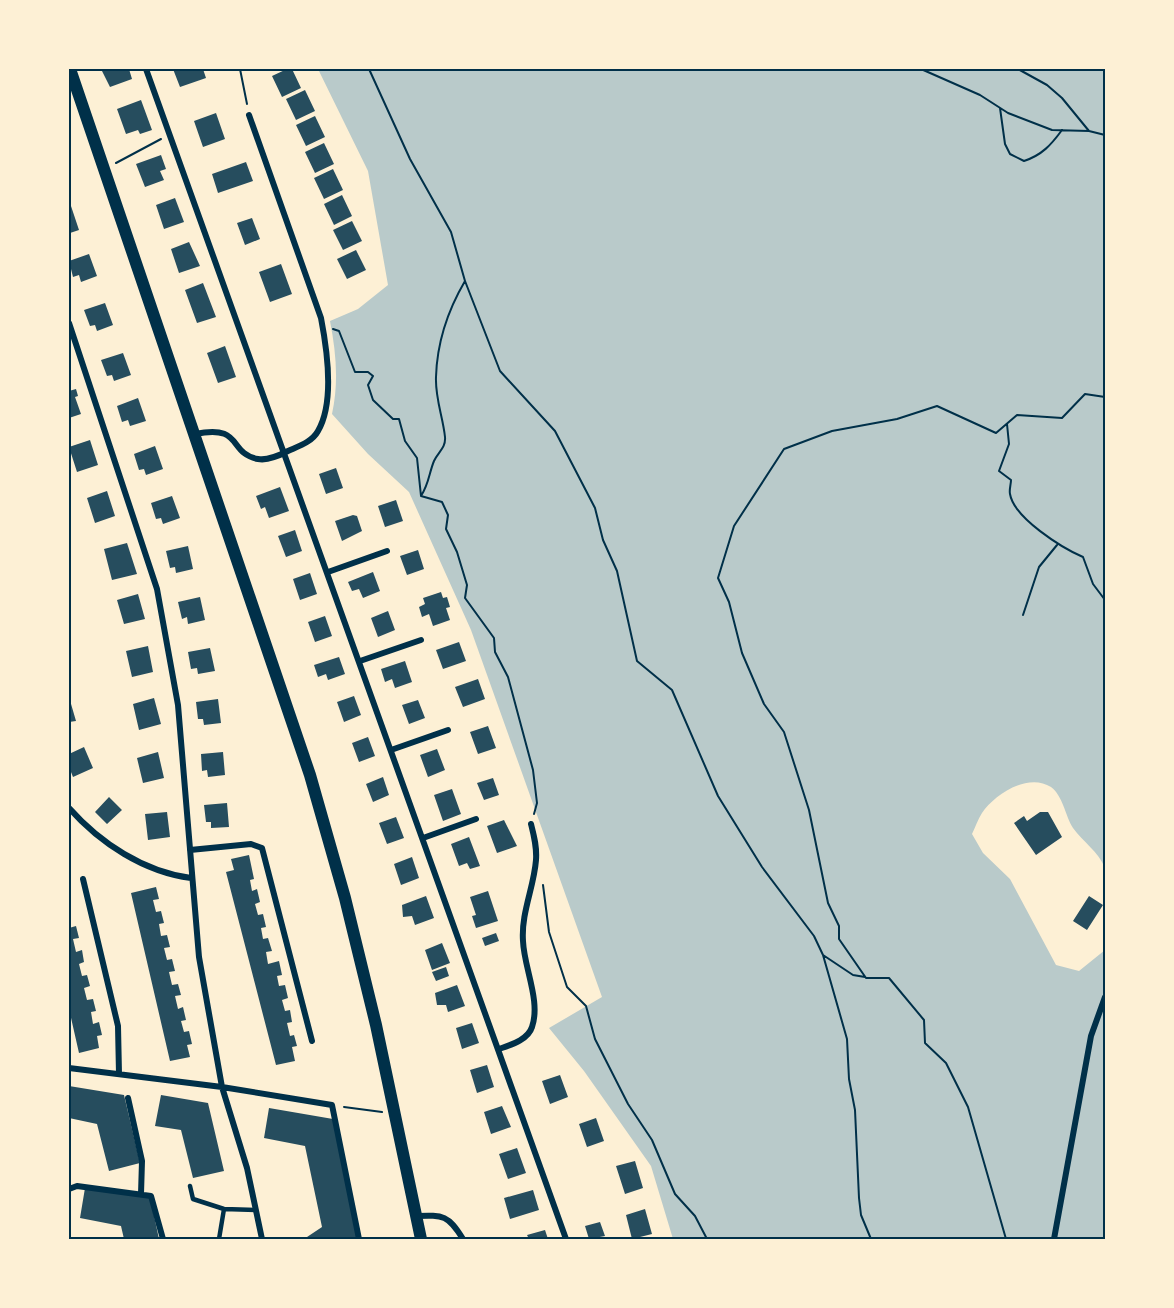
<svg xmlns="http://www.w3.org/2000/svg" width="1174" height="1308" font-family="'Fira Sans',sans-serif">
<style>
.green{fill:#b9caca}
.building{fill:#264d5e}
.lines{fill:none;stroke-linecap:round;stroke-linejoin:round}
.path{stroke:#003049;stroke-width:2}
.service{stroke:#003049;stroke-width:4.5}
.minor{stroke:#003049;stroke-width:6}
.secondary{stroke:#003049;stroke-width:12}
.neatline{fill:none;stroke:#003049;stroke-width:2}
</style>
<rect width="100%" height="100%" fill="#fdf0d5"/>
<!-- green -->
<path class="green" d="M318 69H1105V868C1098 851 1083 842 1073 828 1065 815 1063 796 1051 787 1028 772 994 795 982 813 978 819 975 828 972 834L983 853 1010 879 1056 965 1079 971 1105 950V1239H673L651 1166 584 1071 549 1028 602 997 471 630 409 492 368 454 332 414C339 382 336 352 330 321L358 309 388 285 368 171Z"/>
<!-- building -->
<path class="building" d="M101 69H129L132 79 110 87Z
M173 69H203L206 78 180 87Z
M287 69H292L301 88 282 97 272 76Z
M305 90 315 111 296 120 286 99Z
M141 100 152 130 140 134 138 130 126 134 117 109Z
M216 113 225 139 203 147 194 121Z
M315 116 325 137 306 146 296 125Z
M324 143 334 164 315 173 305 152Z
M161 155 166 169 160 171 164 180 145 187 136 164Z
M246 162 253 181 218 193 212 174Z
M333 169 343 190 324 199 314 178Z
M342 195 352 216 334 225 324 204Z
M175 198 184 222 164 229 156 205Z
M69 200 79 230 70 233 69 230Z
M252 218 260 239 245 245 237 223Z
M352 221 362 241 343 250 333 230Z
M189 242 200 266 179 273 171 249Z
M356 250 366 270 347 279 337 259Z
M89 254 97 276 81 282 79 275 73 277 69 261Z
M281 264 292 294 270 302 259 272Z
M203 283 216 317 197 323 185 290Z
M105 303 113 325 97 331 95 325 90 326 84 310Z
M225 346 236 377 218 383 207 353Z
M123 353 131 375 114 381 112 375 107 376 101 360Z
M76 389 78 396 75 397 81 414 69 418V391Z
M138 398 146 421 130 426 128 420 122 422 117 406Z
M90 440 98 465 77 472 69 447Z
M155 446 163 469 146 475 144 469 139 470 134 454Z
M336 468 343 488 326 494 319 474Z
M280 487 289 511 269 518 265 507 261 509 256 496Z
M107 491 115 516 95 523 87 498Z
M172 496 180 518 163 524 161 518 156 519 151 503Z
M396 500 403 521 385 527 378 506Z
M353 515 357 516 362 531 342 541 335 521Z
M295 530 302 551 286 557 278 536Z
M127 543 137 574 112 580 104 549Z
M188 546 193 569 176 573 175 567 170 568 166 551Z
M418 550 424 569 407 575 400 556Z
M373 572 380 591 363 598 359 589 352 591 348 582Z
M310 573 317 594 300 600 293 579Z
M441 592 443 598 447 597 450 607 446 608 450 620 433 626 429 614 422 617 419 607 425 604 423 598Z
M138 594 145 619 124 624 117 600Z
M200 597 205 620 188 624 187 617 182 619 178 602Z
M388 611 395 630 378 637 371 618Z
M325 616 332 636 315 642 308 622Z
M459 642 466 661 443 669 436 650Z
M148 646 153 672 132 677 126 651Z
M210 648 215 671 198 674 197 668 191 669 188 652Z
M339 657 345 674 328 680 326 674 318 677 314 665Z
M405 661 412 682 395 688 392 679 385 682 381 669Z
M478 679 485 699 463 707 455 687Z
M354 696 361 715 344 722 337 702Z
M69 697 76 721 69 722Z
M154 698 161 724 139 730 133 704Z
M218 699 221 723 204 725 203 719H198L196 702Z
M418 700 425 718 409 724 402 705Z
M488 726 496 748 478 754 470 732Z
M368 737 375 756 359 762 352 743Z
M84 747 93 768 73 777 69 767V754Z
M437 749 445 770 428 777 420 755Z
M158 752 164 778 143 783 137 758Z
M223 752 225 775 208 777 207 770 202 771 201 754Z
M383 777 389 795 373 802 366 784Z
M493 778 499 795 484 800 477 783Z
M452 789 461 814 443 821 434 795Z
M109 797 122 810 107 824 95 812Z
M227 803 229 827 211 828V822H206L204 805Z
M167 812 170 837 148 840 145 814Z
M1040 812H1048L1062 837 1036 855 1014 823 1024 816 1027 821Z
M396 817 404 838 387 844 379 823Z
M504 820 517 846 497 853 487 826Z
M469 837 480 866 470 869 467 863 459 866 451 844Z
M249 855 254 879 250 880 252 891 257 889 260 902 255 904 258 915 263 914 266 927 261 928 263 939 268 938 272 951 266 952 268 964 279 961 282 975 277 976 279 986 285 985 288 998 282 1000 285 1011 290 1010 292 1022 287 1023 290 1036 294 1035 297 1046 292 1047 295 1061 276 1065 226 872 234 870 231 859Z
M412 857 419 878 401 885 394 864Z
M156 887 159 899 153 900 156 912 161 911 164 923 159 924 161 936 167 935 170 947 164 948 167 960 172 959 175 971 169 972 172 985 178 984 181 995 175 996 178 1009 183 1007 186 1020 181 1021 184 1032 189 1031 192 1044 187 1045 190 1057 170 1061 131 893Z
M488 891 498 921 476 928 472 916 476 915 470 897Z
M426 896 434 918 415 925 412 916 403 917 402 905Z
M1089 896 1103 905 1087 930 1073 921Z
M76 926 79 938 73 939 76 952 82 950 84 962 79 964 82 976 87 975 90 986 84 988 87 1000 93 999 96 1011 91 1012 93 1024 99 1022 102 1035 97 1036 99 1048 79 1053 69 1009V928Z
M496 933 499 941 485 946 482 938Z
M442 943 450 963 432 970 425 950Z
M446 967 449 976 436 981 432 972Z
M457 985 465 1006 448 1012 446 1005H437L435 993Z
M472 1023 479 1043 462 1049 456 1028Z
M487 1065 494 1087 477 1093 470 1070Z
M560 1075 568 1097 550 1104 542 1081Z
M69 1086 124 1095 140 1163 109 1171 97 1124 69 1118Z
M161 1095 208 1103 224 1171 193 1178 181 1130 155 1126Z
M502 1106 511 1127 491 1134 484 1112Z
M269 1108 333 1119 357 1239H304L322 1227 305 1146 264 1138Z
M596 1118 604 1141 587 1147 579 1124Z
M517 1148 526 1173 508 1179 499 1154Z
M635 1161 643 1188 625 1194 616 1166Z
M85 1188 150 1197 159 1239H124L121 1226 80 1218Z
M533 1190 539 1210 510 1219 504 1198Z
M645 1209 652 1234 632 1239 626 1215Z
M600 1222 605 1236 589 1239 585 1226Z
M545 1230 548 1239H529L527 1235Z"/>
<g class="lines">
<!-- path -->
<path class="path" d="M240 69 247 104
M369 69 410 159 451 232 465 281C448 310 437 343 436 377 435 398 443 417 445 437 446 448 438 452 434 461 429 473 429 484 421 496
M921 69 980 95 1008 113 1052 130 1089 131 1105 135
M1018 69 1047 85 1062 98 1089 131
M1000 108 1005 144 1010 154 1024 161C1042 155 1051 145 1062 130
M116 163 161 139
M465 281 500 371 555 431 595 508 603 540 617 571 637 661 672 690 718 796 762 867 814 936 823 955 847 1039 849 1079 855 1110 859 1198 861 1215 871 1239
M333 329 339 331 355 372H368L373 376 368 385 373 400 393 419H399L405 441 417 458 421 496 442 502 448 515 446 529 457 552 467 585 465 598 494 638 495 652 508 677 533 770 537 803 534 814
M1007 424 1009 444 999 471 1011 480C1011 484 1009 490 1010 494 1014 518 1062 548 1083 557L1093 584 1105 600
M1023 615 1039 567 1057 545
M543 885 549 932 567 987 586 1006 595 1039 628 1104 652 1140 675 1194 695 1216 707 1239
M823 955 853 975 865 977
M344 1107 382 1112
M1006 1239 968 1107 946 1063 925 1043 924 1020 889 978H866L839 939V926L828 903 809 810 784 732 764 704 742 653 729 602 718 578 734 526 784 449 832 431 897 419 937 406 996 433 1017 415 1062 418 1085 394 1105 397"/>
<!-- service -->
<path class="service" d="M190 1186 193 1199 224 1209 256 1210
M219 1239 224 1209"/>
<!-- minor -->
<path class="minor" d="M146 69 566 1239
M69 323 157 589 178 705 199 957 222 1087 247 1168 262 1239
M195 434C244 424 227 453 258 459 268 461 280 455 288 451 299 446 312 442 318 431 335 402 327 349 321 318L249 115
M328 572 387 551
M360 661 421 640
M391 750 448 730
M69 808C100 843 144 872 191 878
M423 838 476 819
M190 850 251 844 262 848 312 1041
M83 879 118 1026 119 1074
M499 1049C510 1045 528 1040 532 1027 541 1001 524 968 523 941 521 913 534 887 536 860 537 847 534 836 531 824
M69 1068 222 1087 332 1105 359 1239
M128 1098 142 1161 141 1194
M69 1189 77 1186 151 1196 163 1239
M416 1216C444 1215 448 1215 463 1239
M1054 1239 1091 1036 1105 997"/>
<!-- secondary -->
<path class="secondary" d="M70 69 310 775 345 898 376 1025 421 1239"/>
</g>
<!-- border -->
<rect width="1174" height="1308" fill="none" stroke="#fdf0d5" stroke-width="141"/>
<rect x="70" y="70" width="1034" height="1168" class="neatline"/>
</svg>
